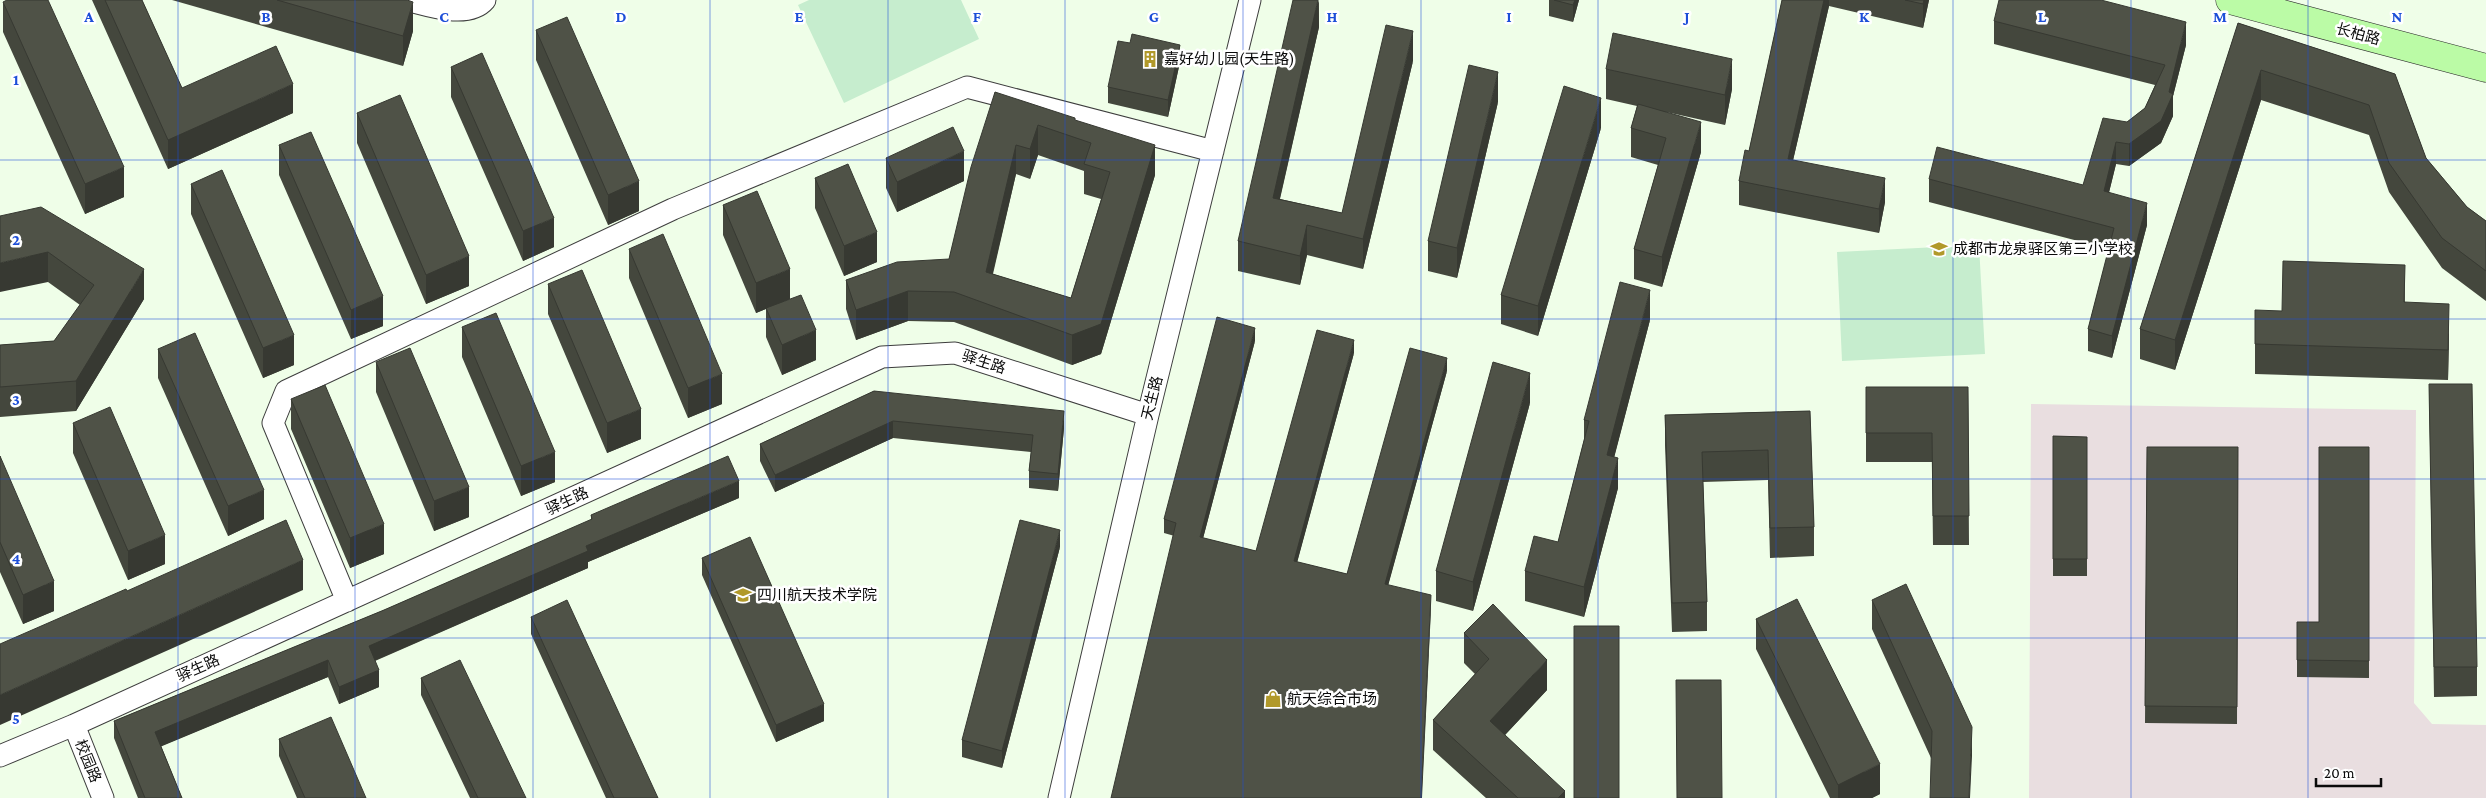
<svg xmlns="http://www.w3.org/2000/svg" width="2486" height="798" font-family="'Crimson Pro','Noto Sans SC',serif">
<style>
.industrial{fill:#e9dee0}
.pitch{fill:#c6edce}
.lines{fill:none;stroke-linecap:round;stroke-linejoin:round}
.street-casing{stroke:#3d3d3d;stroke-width:23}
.secondary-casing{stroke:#2c2c2c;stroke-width:29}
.street{stroke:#fff;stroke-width:21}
.secondary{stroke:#bbfba6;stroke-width:28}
.wall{fill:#44473d;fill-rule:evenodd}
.shaded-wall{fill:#373932}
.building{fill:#4f5247;stroke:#373932;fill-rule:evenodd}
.grid{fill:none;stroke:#1d4ed8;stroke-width:1;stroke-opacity:0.55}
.labels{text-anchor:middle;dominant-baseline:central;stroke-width:5;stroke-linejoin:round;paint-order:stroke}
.street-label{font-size:15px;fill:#0a0a0a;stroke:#fff}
.poi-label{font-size:15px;fill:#0a0a0a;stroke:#fff;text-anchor:start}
.grid-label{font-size:16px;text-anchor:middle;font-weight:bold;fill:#1d4ed8;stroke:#fff;stroke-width:5;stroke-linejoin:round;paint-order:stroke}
</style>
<rect width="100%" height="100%" fill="#effee8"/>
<!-- industrial -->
<path class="industrial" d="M2031 404 2416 410 2414 703 2432 724 2486 725V798H2029Z"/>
<!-- pitch -->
<path class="pitch" d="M809 0H961L979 39 844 103 798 5Z
M1979 245 1985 354 1842 361 1837 252Z"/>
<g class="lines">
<!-- street casing -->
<g class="street-casing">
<path id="street" d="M406 0C427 5 468 20 485 0
M347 601 273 423 286 391 673 209 967 87 1213 151
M74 725 103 798
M0 756 74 725 882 357 955 353 1148 415
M1059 798 1148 415 1250 0"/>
</g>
<!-- secondary casing -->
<g class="secondary-casing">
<path id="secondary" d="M2230 0 2486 68"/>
</g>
<!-- street -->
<use href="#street" class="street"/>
<!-- secondary -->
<use href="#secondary" class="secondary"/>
</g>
<!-- wall -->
<path class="wall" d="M92 0H142L182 88 293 113 168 169Z
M172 0H407L413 31 403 66Z
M1319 0V27L1280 199 1342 213 1413 61 1363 269 1307 255 1300 285 1238 271V241Z
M1549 0H1579L1573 22 1549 16Z
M1782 0H1929L1923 28 1829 6 1793 160 1885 202 1879 233 1739 205V181L1749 151Z
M3 2 124 197 85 214 3 32Z
M1994 21 2186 45 2173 96V116L2161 143 2129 166 2116 164 2109 192 2147 225 2112 358 2088 351V329L2109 249 1929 202V179L2083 185 2127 122 2145 108 2155 85 1994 44Z
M2238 23 2395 74 2426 158 2467 207 2486 221V301L2442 268 2389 192 2369 135 2261 100 2175 370 2140 359V329Z
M536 30 639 211 608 225 536 60Z
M1180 62 1168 117 1108 103V87Z
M451 67 554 247 523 261 451 97Z
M1606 69 1732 89 1725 125 1666 112 1701 152 1662 287 1634 279V249L1658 165 1631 157V128L1637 106 1606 99Z
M995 92 1155 175 1101 354 1072 365 954 322 908 321 856 340 846 309V280L949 259ZM1038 155 1084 171V194L1101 199 1071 298 993 274 1016 174 1030 179Z
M1498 102 1457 278 1428 271V241Z
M357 113 469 286 426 304 357 143Z
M1601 128 1538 336 1501 324V295Z
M279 145 383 326 351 339 279 175Z
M886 158 964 181 897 212 886 188Z
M815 178 877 262 844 276 815 208Z
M191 184 294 365 263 378 191 214Z
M723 205 790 299 783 302 816 360 782 375 766 337V309L756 313 723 235Z
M0 216 144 299 76 411 0 417V345L54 341 80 305 48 282Z
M629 249 722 404 688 418 629 278Z
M548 284 641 439 607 453 548 314Z
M2405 302 2449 334 2448 380 2255 374V344L2282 311Z
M1650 320 1614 457 1618 488 1584 617 1525 601V571L1558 542 1584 440V420Z
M462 327 555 482 521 496 462 357Z
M1255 341 1203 538 1256 551 1354 353 1297 562 1347 574 1447 371 1388 585 1431 609 1164 533V519Z
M158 349 264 519 228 536 158 378Z
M376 362 469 517 434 531 376 392Z
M2429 384 2477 667V696L2434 697Z
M1866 387H1968L1969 545H1933L1932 462H1866Z
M874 391 1064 428 1058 491 1029 488V471L1031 452 893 438 775 492 760 461V444Z
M291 399 384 554 350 568 291 429Z
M1530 403 1473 611 1436 601V571Z
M1810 411 1814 527V556L1770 558 1768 480 1703 482 1707 602V631L1672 632 1665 445V415Z
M73 423 165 564 128 580 73 453Z
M2053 436 2087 437V576H2053Z
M2147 447H2238L2237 724 2145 723Z
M2369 447V678L2297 677V622H2319Z
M0 456 54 611 23 624 0 572Z
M739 498 588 562V568L375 661 379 687 339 704 328 677 161 746 182 798H138L114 738V721L384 610 591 520V515Z
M1060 547 1002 768 962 757V740Z
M702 558 824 721 776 742 702 575Z
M1872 600 1972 756 1931 758 1872 629Z
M531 617 658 798H606L531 634Z
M1756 619 1880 794 1872 798H1830L1756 649Z
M1464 633 1547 690 1505 735 1565 798H1486L1433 750V720L1475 674 1464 663Z
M421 678 526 798H470L421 695Z
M279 739 366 798H297L279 756Z"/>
<!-- shaded-wall -->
<path class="shaded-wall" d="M1318 0 1319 27 1273 228V198Z
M1575 0H1579L1573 22V5Z
M1824 0H1829V6L1788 182V159Z
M1924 0H1929L1923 28V4Z
M413 2V31L403 66V36Z
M2186 22V45L2173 96V116L2161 143 2129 166V144L2169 92Z
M1413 31V61L1363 269V239Z
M1180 45V62L1168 117V100Z
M1732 59V89L1725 125V95Z
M2261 70V100L2175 370V340Z
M1498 72V102L1457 278V248Z
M293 84V113L168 169V140Z
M1601 98V128L1538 336V306Z
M1701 122V152L1662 287V257Z
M1038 125V155L1030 179V149Z
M2116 142V164L2104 213V191Z
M1016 145V174L986 301V272Z
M1155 145V175L1101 354 1072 365V335Z
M964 151V181L897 212V182Z
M124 167V197L85 214V184Z
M1885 178V202L1879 233V209Z
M639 181V211L608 225V195Z
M2147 203V225L2112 358V336Z
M554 218V247L523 261V231Z
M1307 225V255L1300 285V256Z
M877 232V262L844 276V246Z
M48 252V282L0 292V263Z
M469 256V286L426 304V275Z
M2405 265V294L2404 332V302Z
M144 269V299L76 411V381Z
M790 269V299L756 313V283Z
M1650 290V320L1607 485V455Z
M908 291V321L856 340V310Z
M383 296V326L351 339V310Z
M2449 304V334L2448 380V350Z
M1255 328V341L1200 550V537Z
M816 330V360L782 375V345Z
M294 335V365L263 378V348Z
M1354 340V353L1294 574V561Z
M1447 358V371L1385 597V584Z
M1530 373V403L1473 611V582Z
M722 374V404L688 418V388Z
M641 409V439L607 453V423Z
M1064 411V428L1058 491V474Z
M893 421V438L775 492V475Z
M555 452V482L521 496V466Z
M1618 458V488L1584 617V587Z
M739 481V498L588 562V568L369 663V646L586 546Z
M469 487V517L434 531V501Z
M264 490V519L228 536V506Z
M384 524V554L350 568V538Z
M1060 530V547L1002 768V751Z
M165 535V564L128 580V551Z
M303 560V590L0 725V695Z
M54 581V611L23 624V595Z
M1431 595V609L1422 798H1421Z
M328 660V677L155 749V732Z
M1547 660V690L1490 751V721Z
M379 670V687L339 704V687Z
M824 704V721L776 742V725Z
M1972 727V756L1970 798H1969Z
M1880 764V794L1872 798H1838V785Z
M1565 791V798H1558Z"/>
<!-- building -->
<path class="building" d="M7 0H48L124 167 85 184 3 2Z
M105 0H142L182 88 276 46 293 84 168 140Z
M277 0H407L413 2 403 36Z
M1293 0H1318L1273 198 1342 213 1386 25 1413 31 1363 239 1307 225 1300 256 1238 241Z
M1554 0H1575L1573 5Z
M1782 0H1824L1788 159 1885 178 1879 209 1739 181 1745 150 1749 151Z
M1905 0H1924L1923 4Z
M1999 0H2101L2186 22 2169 92 2173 94 2161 121 2129 144 2116 142 2104 191 2147 203 2112 336 2088 329 2114 228 1929 179 1937 147 2083 185 2103 118 2127 122 2145 108 2165 65 1994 21Z
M567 17 639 181 608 195 536 30Z
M2238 23 2395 74 2426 158 2467 207 2486 221V271L2442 238 2389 163 2369 105 2261 70 2175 340 2140 329Z
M1613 33 1732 59 1725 95 1606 69Z
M1132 34 1180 45 1168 100 1108 87 1118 41 1130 43Z
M482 53 554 218 523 231 451 67Z
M1469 65 1498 72 1457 248 1428 241Z
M1564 86 1601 98 1538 306 1501 295Z
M995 92 1075 118V120L1155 145 1101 324 1072 335 954 292 908 291 856 310 846 280 897 262 949 259 971 167ZM1038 125 1091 143 1084 164 1110 172 1071 298 986 272 1016 145 1030 149Z
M400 95 469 256 426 275 357 113Z
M1638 104 1701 122 1662 257 1634 249 1666 138 1631 128Z
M953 127 964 151 897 182 886 158Z
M311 132 383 296 351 310 279 145Z
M848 164 877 232 844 246 815 178Z
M222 170 294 335 263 348 191 184Z
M757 191 790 269 756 283 723 205Z
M41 207 144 269 76 381 0 387V345L54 341 94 285 48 252 0 263V216Z
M663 234 722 374 688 388 629 249Z
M2283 261 2405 265 2404 302 2449 304 2448 350 2255 344V310L2282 311Z
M582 270 641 409 607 423 548 284Z
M1620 282 1650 290 1607 455 1618 458 1584 587 1525 571 1534 536 1558 542 1589 421 1584 420Z
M801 295 816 330 782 345 766 308Z
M496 313 555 452 521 466 462 327Z
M1217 317 1255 328 1200 537 1256 551 1317 330 1354 340 1294 561 1347 574 1410 348 1447 358 1385 584 1431 595 1421 798H1111L1176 523 1164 519Z
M195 333 264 490 228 506 158 349Z
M410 348 469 487 434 501 376 362Z
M1493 362 1530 373 1473 582 1436 571Z
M2429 384H2472L2477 667H2434Z
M325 385 384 524 350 538 291 399Z
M1866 387H1968L1969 516H1933L1932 433H1866Z
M874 391 1064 411 1058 474 1029 471 1033 435 893 421 775 475 760 444Z
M110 407 165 535 128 551 73 423Z
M1810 411 1814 527 1770 528 1768 450 1702 452 1707 602 1672 603 1665 415Z
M2053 436 2087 437V559H2053Z
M2147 447H2238L2237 707 2145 706Z
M2319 447H2369V661L2297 660V622H2319Z
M0 456 54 581 23 595 0 542Z
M728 456 739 481 586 546 588 551 369 646 379 670 339 687 328 660 155 732 182 798H145L114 721 384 610 592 519 591 515Z
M286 520 303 560 0 695V644L126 589 127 591Z
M1020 520 1060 530 1002 751 962 740Z
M750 537 824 704 776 725 702 558Z
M1906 584 1972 727 1969 798H1930L1932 731 1872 600Z
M1797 599 1880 764 1838 785 1756 619Z
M567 600 658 798H614L531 617Z
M1493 604 1547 660 1490 721 1565 791 1558 798H1518L1433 720 1489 659 1464 633Z
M1574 626H1619V798H1574Z
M460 660 526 798H478L421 678Z
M1676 680H1721L1722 798H1677Z
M331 717 366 798H305L279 739Z"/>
<!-- grid -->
<path class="grid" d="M178 0V798M355 0V798M533 0V798M710 0V798M888 0V798M1065 0V798M1243 0V798M1421 0V798M1598 0V798M1776 0V798M1953 0V798M2131 0V798M2308 0V798M0 160H2486M0 319H2486M0 479H2486M0 638H2486"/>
<!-- icons -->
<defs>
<g id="building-bare" transform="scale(1.35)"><path d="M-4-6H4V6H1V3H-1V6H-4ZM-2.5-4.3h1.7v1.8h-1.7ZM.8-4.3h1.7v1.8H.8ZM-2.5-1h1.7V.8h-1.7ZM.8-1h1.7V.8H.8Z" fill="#b1992a" stroke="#fff" stroke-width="2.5" paint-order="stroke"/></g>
<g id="school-bare" transform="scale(1.35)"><path d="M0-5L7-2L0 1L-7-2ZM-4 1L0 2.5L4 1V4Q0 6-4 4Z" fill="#b1992a" stroke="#fff" stroke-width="2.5" paint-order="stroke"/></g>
<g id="university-bare" transform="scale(1.35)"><path d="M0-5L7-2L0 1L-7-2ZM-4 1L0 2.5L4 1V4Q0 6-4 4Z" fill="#b1992a" stroke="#fff" stroke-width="2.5" paint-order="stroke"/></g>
<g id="shop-bare" transform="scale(1.35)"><path d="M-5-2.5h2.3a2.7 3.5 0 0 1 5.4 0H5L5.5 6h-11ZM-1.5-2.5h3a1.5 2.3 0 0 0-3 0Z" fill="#b1992a" stroke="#fff" stroke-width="2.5" paint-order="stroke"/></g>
</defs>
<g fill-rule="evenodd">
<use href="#building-bare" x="1150" y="59"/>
<use href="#school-bare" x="1939" y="249"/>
<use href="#university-bare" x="743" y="595"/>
<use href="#shop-bare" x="1273" y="699"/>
</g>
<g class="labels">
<!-- street labels -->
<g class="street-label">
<text transform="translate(2358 34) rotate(15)">长柏路</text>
<text transform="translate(984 362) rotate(18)">驿生路</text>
<text transform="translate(1152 398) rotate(-76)">天生路</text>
<text transform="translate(567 501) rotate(-25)">驿生路</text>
<text transform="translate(198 668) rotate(-24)">驿生路</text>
<text transform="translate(88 761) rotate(68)">校园路</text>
</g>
<!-- poi labels -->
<g class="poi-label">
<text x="1164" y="59">嘉好幼儿园(天生路)</text>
<text x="1953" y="249">成都市龙泉驿区第三小学校</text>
<text x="757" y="595">四川航天技术学院</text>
<text x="1287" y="699">航天综合市场</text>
</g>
</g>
<g class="grid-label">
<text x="89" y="22">A</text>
<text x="266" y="22">B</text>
<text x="444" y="22">C</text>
<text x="621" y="22">D</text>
<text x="799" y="22">E</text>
<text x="977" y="22">F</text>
<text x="1154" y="22">G</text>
<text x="1332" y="22">H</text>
<text x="1509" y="22">I</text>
<text x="1687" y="22">J</text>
<text x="1864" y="22">K</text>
<text x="2042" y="22">L</text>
<text x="2220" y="22">M</text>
<text x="2397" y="22">N</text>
<text x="16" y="85">1</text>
<text x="16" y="245">2</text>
<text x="16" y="405">3</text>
<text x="16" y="564">4</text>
<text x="16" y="724">5</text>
</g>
<!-- scale -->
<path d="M2316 778v8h65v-8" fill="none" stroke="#0a0a0a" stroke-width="2.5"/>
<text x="2324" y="778" font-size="15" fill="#0a0a0a" stroke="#ffffff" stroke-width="4" paint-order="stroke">20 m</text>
</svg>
